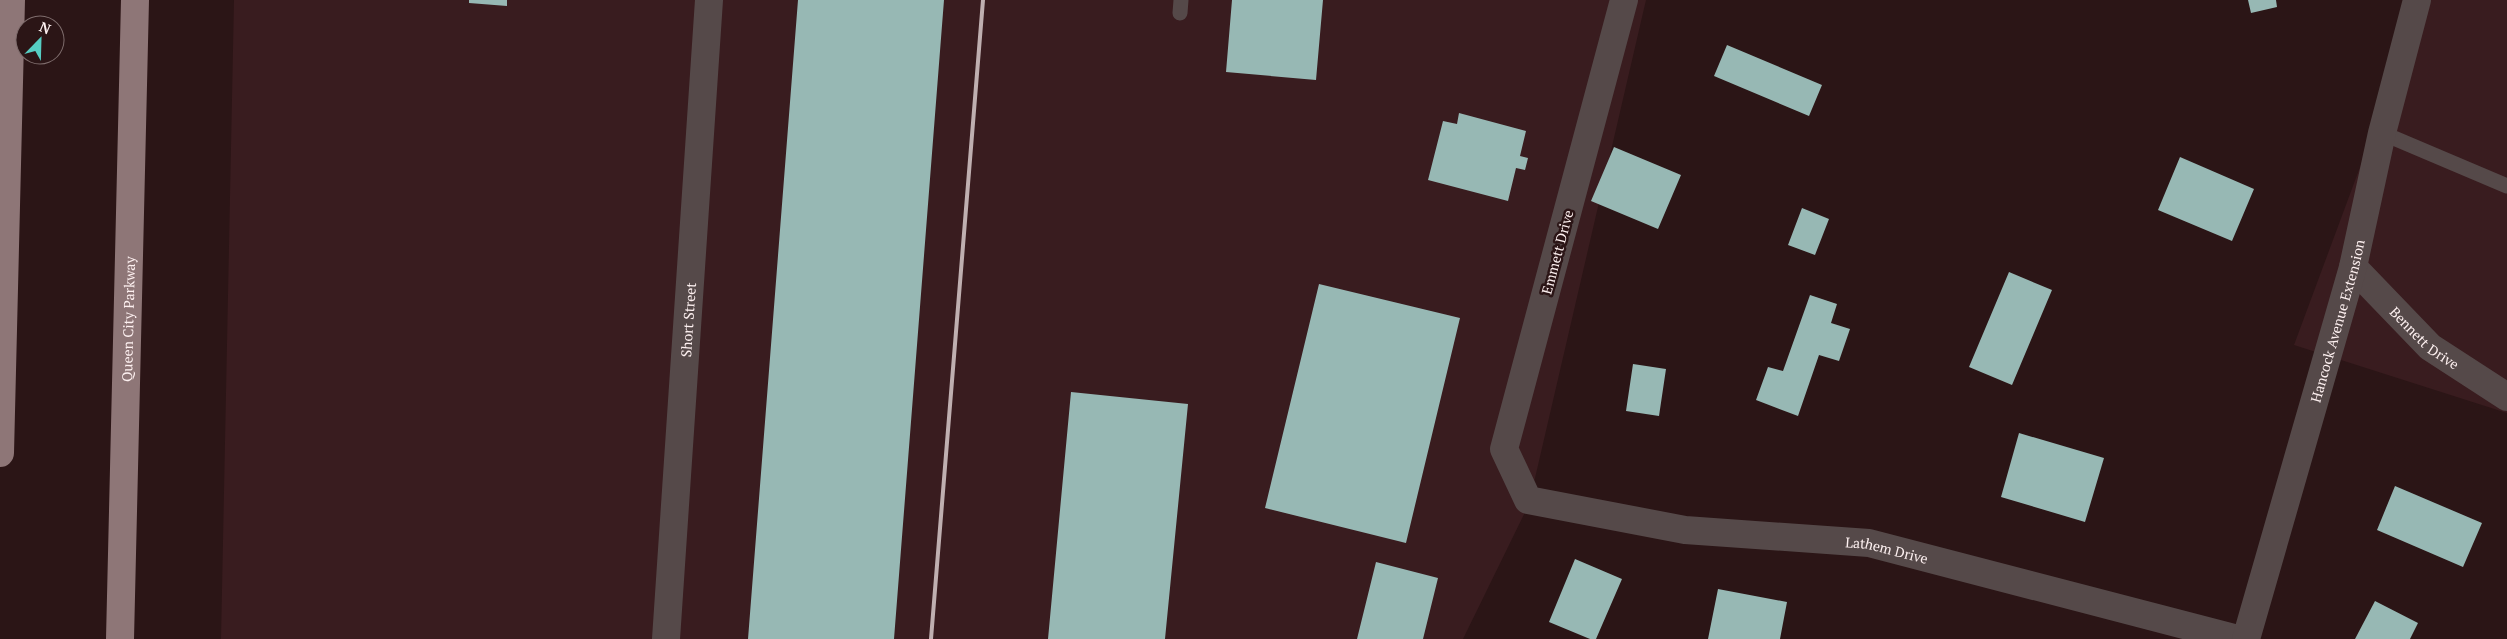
<svg xmlns="http://www.w3.org/2000/svg" width="2507" height="639" font-family="'PT Serif',serif">
<style>
.built{fill:#391c1f}
.building{fill:#97b8b4}
.lines{fill:none;stroke-linecap:round;stroke-linejoin:round}
.service{stroke:#554949;stroke-width:15}
.minor{stroke:#554949;stroke-width:28}
.primary{stroke:#8e7677;stroke-width:28}
.rail{stroke:#bfafb0;stroke-width:4}
.labels{text-anchor:middle;dominant-baseline:central;stroke-width:5;stroke-linejoin:round;paint-order:stroke}
.street-label{font-size:14px;fill:#fdf0f0;stroke:#2b1516}
</style>
<rect width="100%" height="100%" fill="#2b1516"/>
<!-- built -->
<path class="built" d="M234 0H1646L1529 504 1463 639H221Z
M2422 0H2507V413L2294 345Z"/>
<!-- building -->
<path class="building" d="M469 0H507V6L469 3Z
M798 0H944L894 639H748Z
M1232 0H1323L1316 80 1226 72Z
M2248 0H2276L2277 7 2251 13Z
M1727 45 1822 85 1809 116 1714 76Z
M1459 113 1526 131 1520 156 1528 158 1525 170 1516 168 1508 201 1428 180 1443 121 1457 124Z
M1614 147 1681 175 1658 229 1591 201Z
M2180 157 2254 189 2232 241 2158 210Z
M1802 208 1829 219 1815 255 1788 245Z
M2009 272 2052 290 2012 385 1969 367Z
M1319 284 1460 318 1406 543 1265 508Z
M1810 295 1837 304 1831 323 1850 329 1839 361 1819 355 1798 416 1756 400 1768 367 1783 371Z
M1633 364 1666 369 1659 416 1626 411Z
M1071 392 1188 404 1165 639H1048Z
M2019 433 2104 458 2085 522 2001 497Z
M2395 486 2482 523 2463 567 2377 530Z
M1575 559 1622 579 1596 639H1590L1549 622Z
M1376 562 1438 578 1423 639H1357Z
M1718 589 1787 602 1780 639H1708Z
M2375 601 2418 623 2410 639H2355Z"/>
<g class="lines">
<!-- service -->
<path class="service" d="M1180 13 1181 0
M2382 133 2507 186"/>
<!-- minor -->
<g class="minor">
<path id="s1" d="M1624 0 1504 449 1528 500 1685 530 1869 543 2238 639"/>
<path id="s2" d="M2353 267 2430 347 2507 397"/>
<path id="s3" d="M666 639 709 0"/>
<path id="s4" d="M2246 639 2353 267 2382 133 2417 0"/>
</g>
<!-- primary -->
<g class="primary">
<path d="M0 453 11 0"/>
<path id="s5" d="M120 639 135 0"/>
</g>
<!-- rail -->
<path class="rail" d="M931 639 983 0"/>
</g>
<g class="labels">
<!-- street labels -->
<g class="street-label">
<text transform="translate(1557 252) rotate(-75)">Emmett Drive</text>
<text stroke="none"><textPath href="#s5" startOffset="320">Queen City Parkway</textPath></text>
<text stroke="none"><textPath href="#s3" startOffset="320">Short Street</textPath></text>
<text stroke="none"><textPath href="#s4" startOffset="331">Hancock Avenue Extension</textPath></text>
<text stroke="none"><textPath href="#s2" startOffset="101">Bennett Drive</textPath></text>
<text stroke="none"><textPath href="#s1" startOffset="884">Lathem Drive</textPath></text>
</g>
</g>
<!-- north arrow -->
<g transform="translate(40 40) rotate(23)"><circle r="24" fill="#2b1516" stroke="#7f6d6d"/>
<path d="M0-4L9 19L0 12L-9 19Z" fill="#56cec3"/>
<text y="-8" font-size="14" font-weight="bold" text-anchor="middle" fill="#fdf0f0">N</text>
</g>
</svg>
